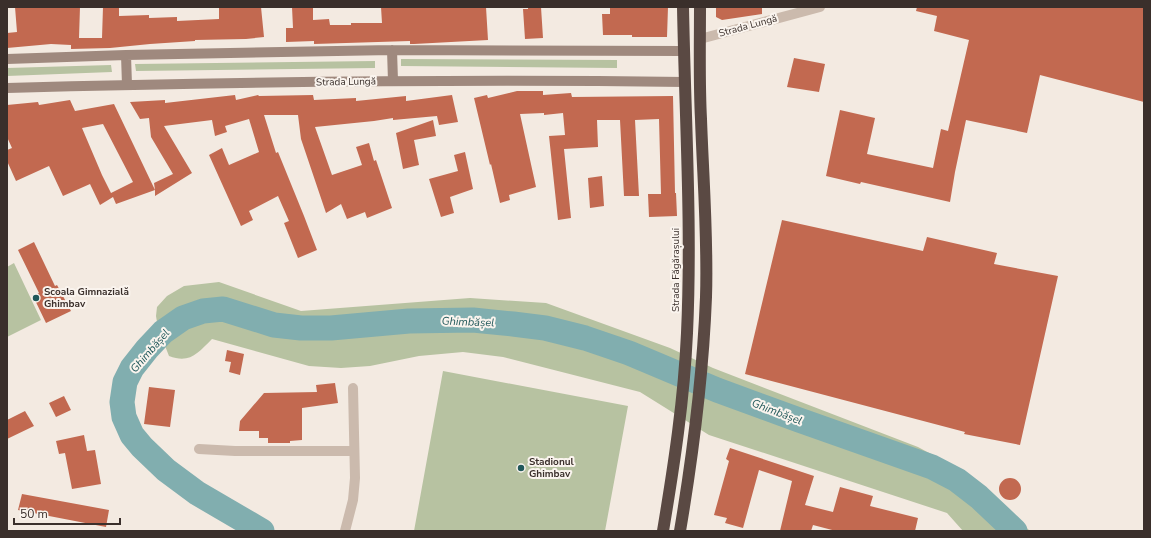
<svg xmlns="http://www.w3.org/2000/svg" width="1151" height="538" font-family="'Nunito Sans',sans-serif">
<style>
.green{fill:#b7c2a1}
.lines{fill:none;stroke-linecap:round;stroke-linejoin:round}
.river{stroke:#81aeaf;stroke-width:25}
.building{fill:#c26950;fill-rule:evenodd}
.street{stroke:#cbbaad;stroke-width:10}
.secondary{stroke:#9f897e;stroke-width:10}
.highway{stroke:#5a4943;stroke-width:12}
.poi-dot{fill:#21585a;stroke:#faf4ee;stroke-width:1.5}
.labels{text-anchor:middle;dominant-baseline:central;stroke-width:4;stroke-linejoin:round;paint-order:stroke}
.street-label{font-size:10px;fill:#3a2f2b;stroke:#faf4ee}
.poi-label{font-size:10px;font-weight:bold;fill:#3a2f2b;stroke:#faf4ee;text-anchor:start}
.water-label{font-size:11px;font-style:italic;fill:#21585a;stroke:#faf4ee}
</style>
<rect width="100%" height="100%" fill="#f3eae1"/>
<!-- green -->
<path class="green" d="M401 59 617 60V68L401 66Z
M375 61V68L136 71 135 64Z
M111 65 112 72 7 76V68Z
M14 263 41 320 7 337V267Z
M219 282 301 311 470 298 546 303 670 348 713 368 918 447 968 474 1030 531H963L947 513 709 435 640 392 503 357 463 352 419 356 370 366 341 368 309 366 212 339C198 353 190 364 169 356L158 328 156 316 157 307 167 296 184 286Z
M443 371 628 406 605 531H414Z"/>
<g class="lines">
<!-- river -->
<path class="river" d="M262 531 197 493 166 470 142 447 132 435 124 417 122 402 125 382 132 368 147 349 163 332 183 318 203 311 223 309 274 325 301 328H331L409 321 473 320 513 324 545 328 585 338 629 353 717 390 799 420 932 467 957 480 979 497 1015 531"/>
</g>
<!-- building -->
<path class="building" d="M15 7H80L79 38H102L103 7H119V16L149 15V18L177 17V21L219 19V7H261L264 37 246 39 195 40V41L150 44 110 48 71 49V45L51 44 7 48V33L17 32Z
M292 7H313V20L329 19 330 25H351V23H382L381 7H486L488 40 414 44H410V41L314 44V41L286 42V28H293Z
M528 7H541L543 38 525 39 523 9H528Z
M610 7H668L667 37H632V35H603L602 14H610Z
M716 7H762V14L722 20 716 17Z
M917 7H1144V102L1040 75 1027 133 966 120 955 172 950 202 861 182 860 184 826 176 840 110 875 118 867 154 933 168 941 129 948 131 969 40 934 31 937 16 916 11Z
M794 58 825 64 819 92 787 87Z
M517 91H543V95L571 93 572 97 673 96 675 193H676L677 216 649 217 648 194H661L659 119 635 120 639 196H624L620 120H597L598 147 564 149 571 218 558 220 549 136 565 135 563 113 544 115V113L520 114 536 187 509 195 510 200 500 203 491 164 490 165 474 98 487 95 488 98Z
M235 95 236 100 258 95 259 96 313 95 314 100 356 98V101L406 96V101L452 95 458 122 439 125 437 116 393 120V118L374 121 315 127 332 175 362 165 356 147 369 143 374 161 376 160 392 208 367 218 365 212 347 219 341 204 326 213 301 139 298 115H264L276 153 278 152 304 216 317 250 298 258 284 223 289 221 278 196 249 211 253 220 241 226 209 155 222 148 229 165 259 152 249 119 225 126 227 132 215 136 212 120 164 126 192 173 155 196V190L116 204 113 197 100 205 90 184 63 196 49 166 16 181 7 161V150L12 148 7 137V105L38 102 39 105 70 100 75 111 114 104 155 190 154 183 173 174 151 137 149 118 140 119 130 102 165 100V103ZM103 124 133 182 111 193 102 175 82 128Z
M433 120 436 136 414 140 419 165 403 169 396 133Z
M465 152 473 189 450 197 454 213 441 217 429 179 458 171 454 155Z
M602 176 604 206 590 208 588 178Z
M782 220 923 251 927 237 997 253 994 264 1058 276 1020 445 964 434 965 432 745 374Z
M34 242 55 286 57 285 71 311 46 323 33 296 39 293 18 250Z
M227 350 244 354 240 375 229 372 231 362 225 361Z
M335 383 338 403 302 408V440L290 441V443H268V438H259V431H239L240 421 264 393 317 392 316 385Z
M149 387 175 390 170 427 144 424Z
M64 396 71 410 56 417 49 403Z
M25 411 34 426 7 439V420Z
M84 435 87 451 95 450 101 484 72 489 65 453 59 454 56 441Z
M730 448 814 476 805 505 833 512 840 487 873 496 870 506 918 518 915 531H836L813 525 811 531H780L792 481 759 470 743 528 725 523 727 518 714 515 729 461 726 459Z
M999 489a11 11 0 1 1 22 0a11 11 0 1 1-22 0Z
M22 494 109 510 106 527 18 510Z"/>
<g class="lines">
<!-- street -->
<path class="street" d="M700 39 820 7
M199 449 235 451H354
M345 531 353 500 355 478 353 388"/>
<!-- secondary -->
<path class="secondary" d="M392 50 393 81
M126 55 127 85
M7 59 126 55 392 50 684 51
M7 88C233 82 459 79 685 82"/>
<!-- highway -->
<path class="highway" d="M663 531C674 465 684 400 687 333 692 225 685 116 683 7
M680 531C693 454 703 375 706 297 708 238 703 178 701 119 699 82 700 44 700 7"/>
</g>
<!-- markers -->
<g class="poi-dot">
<circle cx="36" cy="298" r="4"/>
<circle cx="521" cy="468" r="4"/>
</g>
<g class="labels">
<!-- street labels -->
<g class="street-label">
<text transform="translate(748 26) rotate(-15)">Strada Lungă</text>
<text transform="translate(346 82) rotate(-1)">Strada Lungă</text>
<text transform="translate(676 270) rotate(-90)">Strada Făgărașului</text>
</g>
<!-- poi labels -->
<g class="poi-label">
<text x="44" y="292">Scoala Gimnazială<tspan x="44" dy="12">Ghimbav</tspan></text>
<text x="529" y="462">Stadionul<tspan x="529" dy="12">Ghimbav</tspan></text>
</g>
<!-- water labels -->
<g class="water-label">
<text transform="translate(468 322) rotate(2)">Ghimbășel</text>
<text transform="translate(150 351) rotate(-49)">Ghimbășel</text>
<text transform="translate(777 412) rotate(21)">Ghimbășel</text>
</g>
</g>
<!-- border -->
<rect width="1151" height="538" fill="none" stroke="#3a2f2b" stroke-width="16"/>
<!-- scale -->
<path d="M14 518v6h106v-6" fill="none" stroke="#3a2f2b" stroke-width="2"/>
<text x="20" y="518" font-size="12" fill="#3a2f2b" stroke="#faf4ee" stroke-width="3" paint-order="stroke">50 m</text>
</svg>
